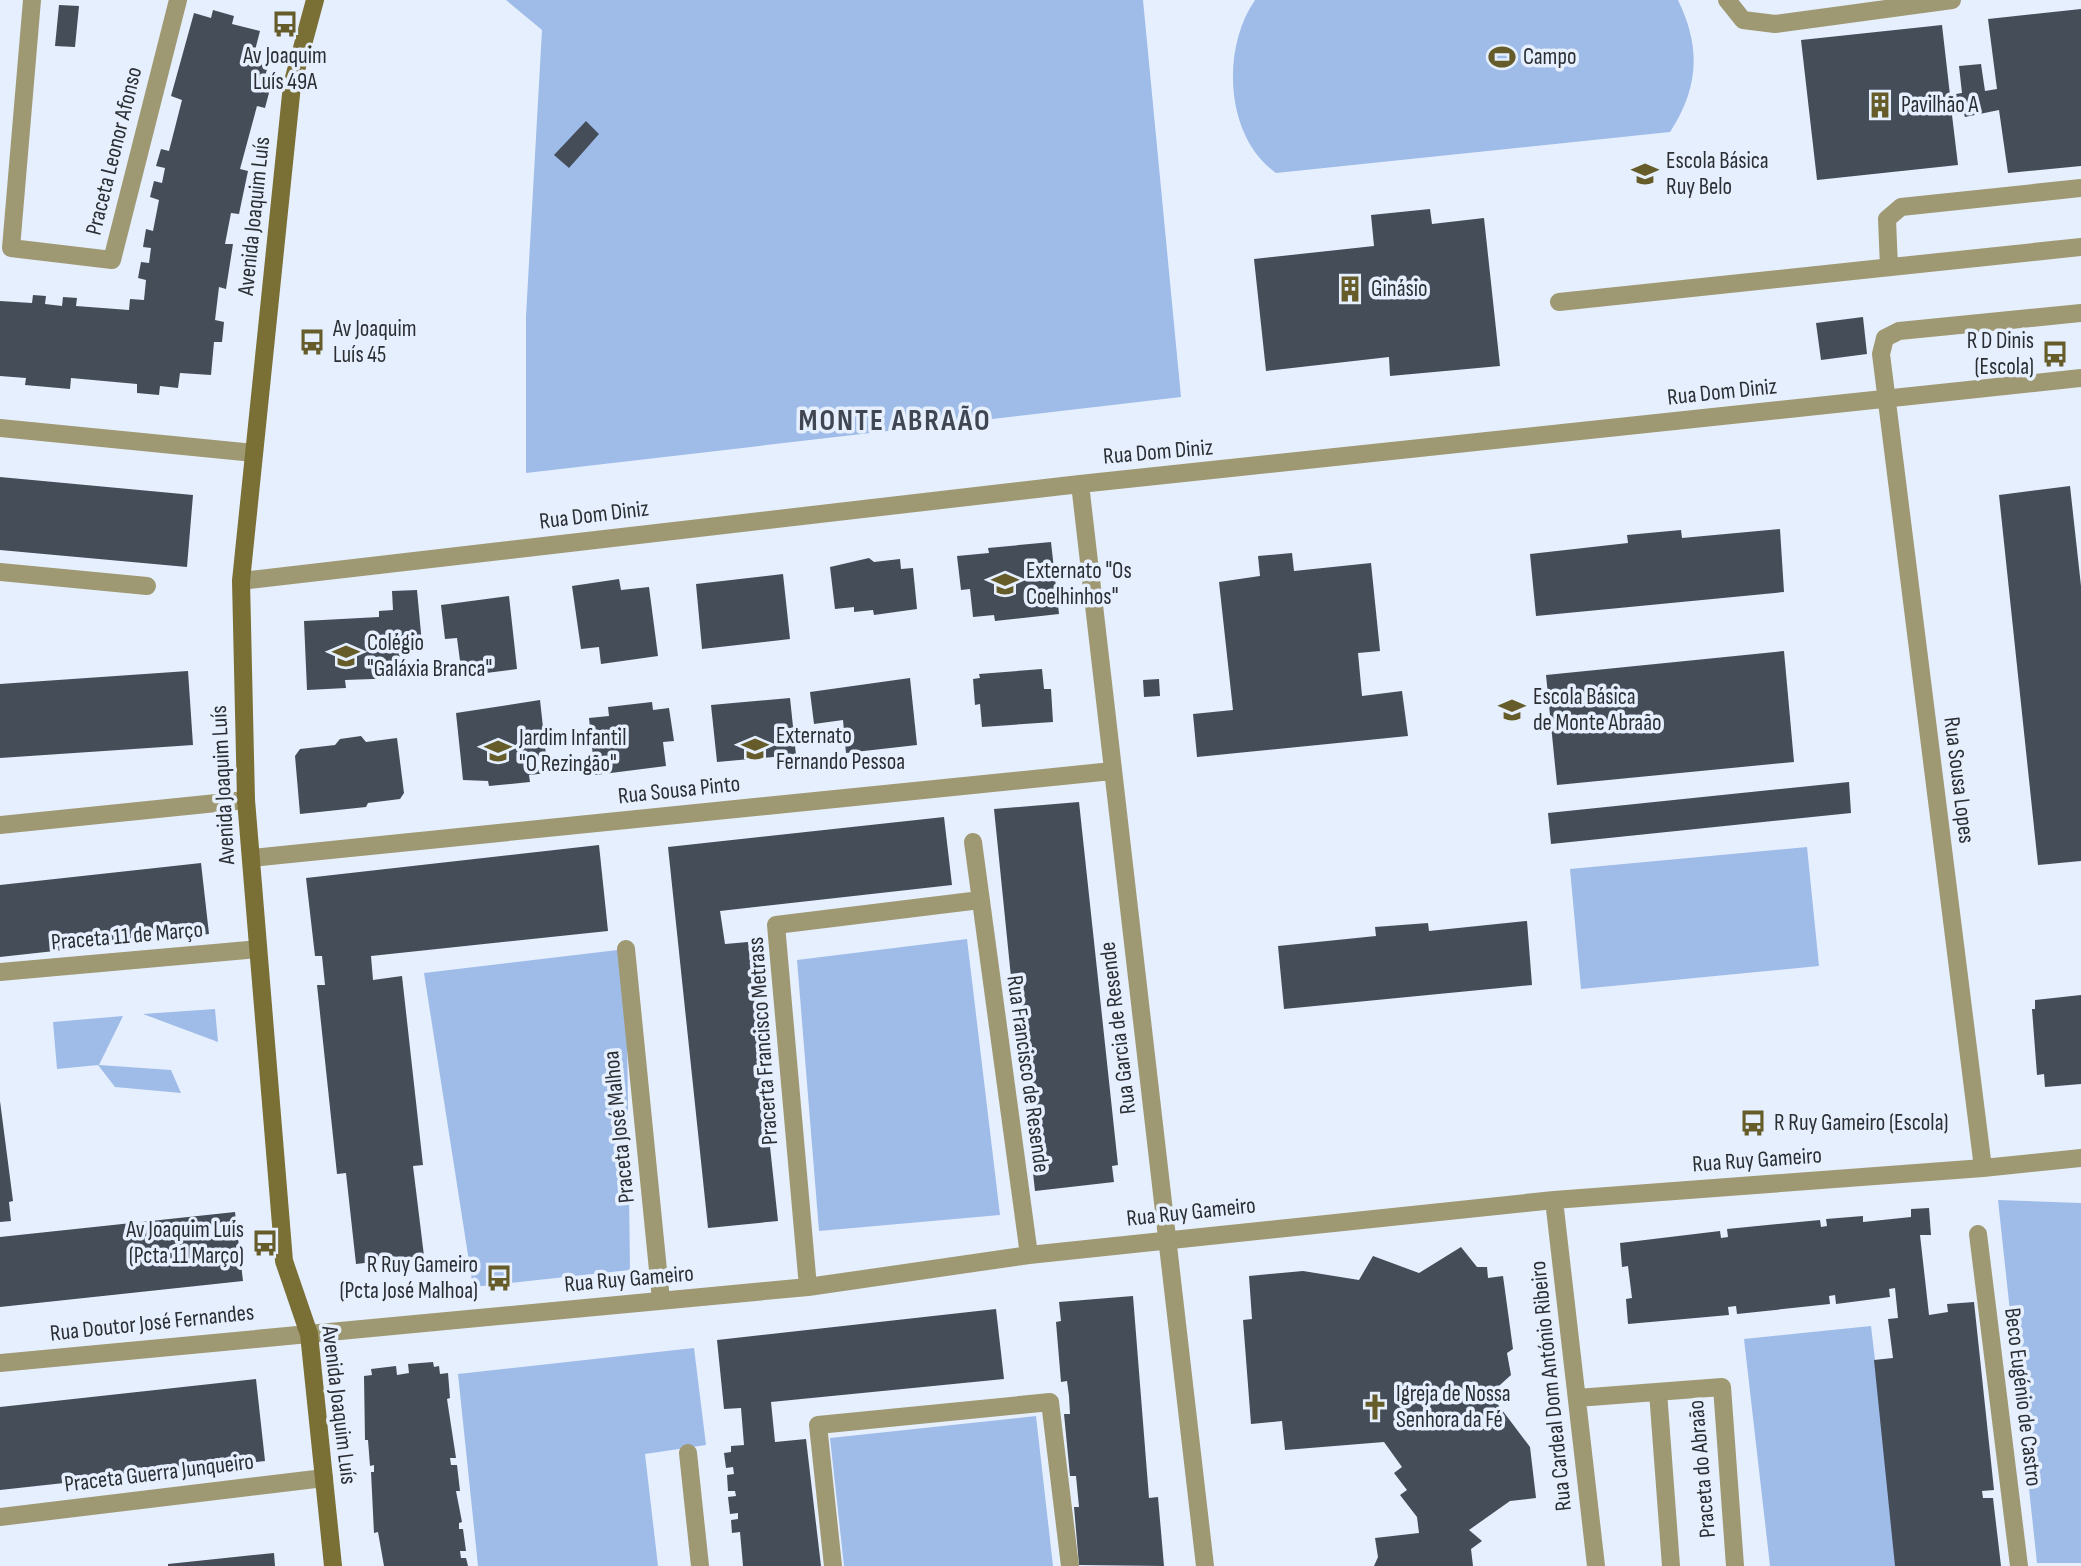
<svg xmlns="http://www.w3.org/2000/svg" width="2081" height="1566" font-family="'Sofia Sans Condensed',sans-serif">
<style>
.green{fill:#9fbce9}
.building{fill:#454d59}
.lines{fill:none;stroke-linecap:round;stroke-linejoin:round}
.street{stroke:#9f9973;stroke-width:18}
.secondary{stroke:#7a6f34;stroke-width:18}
.labels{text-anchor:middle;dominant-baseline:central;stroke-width:7;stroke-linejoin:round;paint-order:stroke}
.poi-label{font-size:23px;fill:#2b2f34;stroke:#e6effe;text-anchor:start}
.street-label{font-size:23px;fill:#2b2f34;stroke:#e6effe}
.district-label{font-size:30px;font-weight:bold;letter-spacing:2px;fill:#404753;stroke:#e6effe}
</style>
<rect width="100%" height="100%" fill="#e6effe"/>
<!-- green -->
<path class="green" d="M506 0H1143L1181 397 526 473V316L542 30Z
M1255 0H1678C1701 47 1699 88 1670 132L1276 173C1225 137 1221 49 1255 0Z
M1807 847 1819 966 1581 989 1570 869Z
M967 939 1000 1215 819 1231 797 960Z
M626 949 630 1270 473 1287 424 973Z
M215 1009 218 1042 143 1014Z
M123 1016 99 1065 171 1070 181 1093 115 1087 98 1065 57 1069 53 1022Z
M1998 1200 2081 1203V1563H2037Z
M1871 1326 1899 1566H1770L1744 1339Z
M694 1348 706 1445 645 1454 658 1566H478L458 1374Z
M1036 1416 1053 1566H844L830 1438Z"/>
<!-- building -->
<path class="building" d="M59 5 79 6 75 47 55 46Z
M2081 9V166L2008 173 1999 110 1965 117 1964 114 1952 115 1958 165 1817 180 1801 40 1942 25 1950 95 1962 93 1959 66 1981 64 1985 91 1997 89 1988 19Z
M213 10 234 16 232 24 260 31 252 62 268 66 262 86 270 89 265 108 257 106 240 169 248 171 239 214 231 213 225 244H233L226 289 219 287 215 320 224 322 222 342H214L211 375 180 373 178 388 160 386 159 395 137 393V384L71 378 70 389 25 385 26 378 0 376V301L32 303 33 295 46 296 45 304 62 306 63 297 77 298 76 306 129 310 130 299 144 300 146 280 138 278 141 262 149 263 151 248 143 247 146 229 153 231 159 200 150 197 154 181 162 183 165 168 156 166 161 149 169 151 182 100 171 96 194 13 211 18Z
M586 121 599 134 569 168 554 155Z
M1430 209 1432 224 1484 218 1500 366 1390 376 1389 357 1266 371 1254 259 1374 246 1371 215Z
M1863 317 1867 354 1821 360 1816 323Z
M0 477 193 495 187 567 0 550Z
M2070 486 2081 586V861L2038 865 1999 495Z
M1780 529 1784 592 1536 616 1530 554 1628 543 1627 535 1681 530 1682 538Z
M1051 542 1059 614 995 621 994 615 973 617 970 589 961 590 957 556 989 553 988 548Z
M1292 553 1294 571 1371 563 1380 651 1358 653 1362 696 1402 691 1408 736 1197 757 1193 714 1233 710 1219 582 1260 576 1258 556Z
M869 558 874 562 900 559 901 569 913 568 917 609 874 615 873 610 854 612V607L835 609 830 567Z
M783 574 790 639 702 649 696 584Z
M619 579 621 590 649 587 658 656 601 664 599 647 581 649 572 586Z
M417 590 422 644 399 647 401 678 345 680 346 688 307 690 304 621 379 617V611L393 610 392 591Z
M509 596 517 669 462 676 457 638 445 639 441 605Z
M1784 651 1794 762 1557 785 1546 675Z
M1042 669 1044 689H1051L1053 722 982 727 980 704 975 705 973 679 980 678 979 674Z
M188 671 193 745 0 758V684Z
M910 678 917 745 846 753 843 720 814 724 810 692Z
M1159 679 1160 696 1144 697 1143 680Z
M790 698 796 755 717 762 711 705Z
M540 700 548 773 529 775 530 782 489 786 488 781 463 780 456 713Z
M652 702 653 710 669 708 674 741 663 742 666 766 595 775 589 718 609 716 608 707Z
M361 736 366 742 397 738 404 793 400 799 368 803 366 807 300 814 295 756 300 749 335 745 340 739Z
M1849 782 1851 813 1551 844 1548 813Z
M1079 802 1118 1165 1112 1166 1114 1182 1035 1191 1024 1090 1033 1089 1027 1085 1026 1071H1022L1015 1015H1019L1018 1003 1023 996 1013 997 994 809Z
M944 817 952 885 720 911 725 944 748 942 778 1221 708 1228 668 847Z
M599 845 608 931 371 956 373 980 402 976 423 1165 413 1166 424 1256 356 1264 346 1173 337 1174 317 985H325L322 956H315L306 878Z
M201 863 209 934 0 957V885Z
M1527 921 1532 985 1284 1009 1278 946 1376 936 1375 927 1428 923 1429 931Z
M2081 995V1084L2045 1087 2044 1074 2037 1075 2032 1009H2035V1000Z
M0 1101 13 1201 9 1202 11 1221 0 1222Z
M1929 1208 1931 1235H1920L1929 1315 1948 1312 1947 1304 1974 1302 1994 1490 1982 1491 1983 1498H1993L2001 1566H1895L1874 1360 1893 1358 1888 1319 1898 1318 1895 1288 1889 1289 1890 1297 1836 1304 1835 1295 1829 1296 1830 1304 1737 1314 1736 1306 1728 1307 1729 1315 1628 1324 1626 1299 1632 1298 1628 1266 1622 1267 1620 1243 1720 1231 1721 1238 1728 1237 1727 1229 1820 1220 1821 1227 1827 1226 1826 1219 1863 1216V1222L1911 1217V1209Z
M235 1212 243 1281 0 1307V1237Z
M1461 1247 1477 1267H1487L1488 1278 1503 1276 1513 1349 1507 1353 1511 1375 1490 1394 1530 1447 1536 1498 1510 1501 1469 1530 1482 1541 1471 1549 1473 1566H1374L1378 1557 1375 1538 1419 1533 1417 1517 1400 1495 1407 1490 1394 1473 1402 1467 1384 1442 1285 1450 1282 1421 1251 1424 1243 1320 1252 1319 1249 1276 1303 1271 1359 1280 1373 1256 1419 1273Z
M1133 1296 1149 1498 1158 1497 1164 1566 1079 1565 1074 1507H1079L1076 1476H1070L1064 1414H1070L1069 1396 1067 1381 1061 1382 1056 1322 1061 1321 1059 1302Z
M996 1309 1004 1379 771 1402 775 1442 806 1439 821 1566H743L740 1532 732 1533 731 1520 738 1519V1513L730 1514 728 1497 736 1496 735 1491H728L727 1475 734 1474 733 1467 726 1468 724 1453 731 1452V1446L744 1445 741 1408 724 1409 717 1340Z
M433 1362 434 1367 439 1366 440 1374 448 1373 450 1398 447 1399 456 1458H450L451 1465H457L460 1491H456L462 1522 459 1523V1529H463L466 1551H460L461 1558H466L468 1566H384L378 1532 374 1533 371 1472H374V1465L370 1466 368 1440H365L364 1376 372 1375 371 1369 396 1366 397 1375 409 1373 408 1364Z
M256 1379 265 1461 0 1490V1407Z
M274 1553 275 1566H168V1564Z"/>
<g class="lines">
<!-- street -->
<path class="street" d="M32 0 11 248 112 260 178 0
M1727 0 1743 20 1775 24 1952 0
M1889 267 1887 219 1901 207 2081 188
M1559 302 2081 247
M0 428 254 453
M1080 484 1205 1566
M0 572 147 586
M241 581 1080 484 2081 378
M0 825 246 800
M973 842 1029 1255
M251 858 1112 771
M626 949 661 1300
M0 972 258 949
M1983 1168 1881 354 1885 338 1899 331 2081 313
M1554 1200 1596 1566
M1978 1234 2019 1566
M808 1287 776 925 980 900
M0 1363 808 1287 1029 1255 1554 1200 1983 1168 2081 1158
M1658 1392 1671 1566
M1577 1398 1722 1387 1735 1566
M688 1453 700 1566
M0 1517 324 1478
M833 1566 818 1425 1050 1402 1070 1566"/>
<!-- secondary -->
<path class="secondary" d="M315 0 292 85 241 581 246 800 284 1261 309 1334 333 1566"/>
</g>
<!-- icons -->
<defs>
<g id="bus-bare" transform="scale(2.1)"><path d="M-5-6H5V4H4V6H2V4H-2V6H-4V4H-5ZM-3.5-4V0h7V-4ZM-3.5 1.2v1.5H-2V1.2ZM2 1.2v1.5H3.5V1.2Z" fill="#655c29" stroke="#e6effe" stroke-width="2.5" paint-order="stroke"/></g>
<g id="stadium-bare" transform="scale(2.1)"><path d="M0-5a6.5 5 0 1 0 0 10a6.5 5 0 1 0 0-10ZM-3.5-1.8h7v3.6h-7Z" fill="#655c29" stroke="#e6effe" stroke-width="2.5" paint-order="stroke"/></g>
<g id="building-bare" transform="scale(2.1)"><path d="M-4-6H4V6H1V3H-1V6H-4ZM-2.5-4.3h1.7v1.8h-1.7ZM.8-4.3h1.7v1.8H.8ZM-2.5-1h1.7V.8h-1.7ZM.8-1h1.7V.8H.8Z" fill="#655c29" stroke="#e6effe" stroke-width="2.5" paint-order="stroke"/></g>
<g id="school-bare" transform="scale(2.1)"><path d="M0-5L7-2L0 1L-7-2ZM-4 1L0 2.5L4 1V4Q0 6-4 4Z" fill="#655c29" stroke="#e6effe" stroke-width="2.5" paint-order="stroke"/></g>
<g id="church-bare" transform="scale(2.1)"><path d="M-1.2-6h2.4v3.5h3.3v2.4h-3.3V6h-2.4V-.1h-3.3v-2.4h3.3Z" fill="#655c29" stroke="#e6effe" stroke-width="2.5" paint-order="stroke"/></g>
</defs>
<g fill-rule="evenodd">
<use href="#bus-bare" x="285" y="24"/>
<use href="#stadium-bare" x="1502" y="57"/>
<use href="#building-bare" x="1880" y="105"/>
<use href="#school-bare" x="1645" y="174"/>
<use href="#building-bare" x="1350" y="289"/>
<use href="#bus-bare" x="312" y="342"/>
<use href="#bus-bare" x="2055" y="354"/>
<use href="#school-bare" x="1005" y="584"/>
<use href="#school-bare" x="346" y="656"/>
<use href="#school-bare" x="1512" y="710"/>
<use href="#school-bare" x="755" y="749"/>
<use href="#school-bare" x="498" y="751"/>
<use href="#bus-bare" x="1753" y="1123"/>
<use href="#bus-bare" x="265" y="1243"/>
<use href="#bus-bare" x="499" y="1278"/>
<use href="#church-bare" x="1375" y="1407"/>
</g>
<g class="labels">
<!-- poi labels -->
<g class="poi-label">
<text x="285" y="56" text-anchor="middle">Av Joaquim<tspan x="285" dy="26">Luís 49A</tspan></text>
<text x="1523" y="57">Campo</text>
<text x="1901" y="105">Pavilhão A</text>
<text x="1666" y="161">Escola Básica<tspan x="1666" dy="26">Ruy Belo</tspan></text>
<text x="1371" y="289">Ginásio</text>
<text x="333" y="329">Av Joaquim<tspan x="333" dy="26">Luís 45</tspan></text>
<text x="2034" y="341" text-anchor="end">R D Dinis<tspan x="2034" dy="26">(Escola)</tspan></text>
<text x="1026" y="571">Externato "Os<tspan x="1026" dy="26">Coelhinhos"</tspan></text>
<text x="367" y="643">Colégio<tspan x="367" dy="26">"Galáxia Branca"</tspan></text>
<text x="1533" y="697">Escola Básica<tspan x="1533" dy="26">de Monte Abraão</tspan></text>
<text x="776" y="736">Externato<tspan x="776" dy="26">Fernando Pessoa</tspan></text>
<text x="519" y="738">Jardim Infantil<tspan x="519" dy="26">"O Rezingão"</tspan></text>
<text x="1774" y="1123">R Ruy Gameiro (Escola)</text>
<text x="244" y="1230" text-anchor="end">Av Joaquim Luís<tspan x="244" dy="26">(Pcta 11 Março)</tspan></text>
<text x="478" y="1265" text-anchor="end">R Ruy Gameiro<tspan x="478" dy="26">(Pcta José Malhoa)</tspan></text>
<text x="1396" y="1394">Igreja de Nossa<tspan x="1396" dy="26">Senhora da Fé</tspan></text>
</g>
<!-- street labels -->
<g class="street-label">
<text transform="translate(114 151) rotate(-76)">Praceta Leonor Afonso</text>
<text transform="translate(254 216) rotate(-84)">Avenida Joaquim Luís</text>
<text transform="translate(1722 392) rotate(-6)">Rua Dom Diniz</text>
<text transform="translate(1158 452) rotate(-5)">Rua Dom Diniz</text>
<text transform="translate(594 515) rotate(-7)">Rua Dom Diniz</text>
<text transform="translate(1959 780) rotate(83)">Rua Sousa Lopes</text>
<text transform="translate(223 785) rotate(-93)">Avenida Joaquim Luís</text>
<text transform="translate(679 790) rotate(-6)">Rua Sousa Pinto</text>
<text transform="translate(127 936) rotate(-5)">Praceta 11 de Março</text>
<text transform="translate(1118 1028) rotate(-97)">Rua Garcia de Resende</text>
<text transform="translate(763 1041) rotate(-94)">Pracerta Francisco Metrass</text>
<text transform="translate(1028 1074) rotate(82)">Rua Francisco de Resende</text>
<text transform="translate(619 1127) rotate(-96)">Praceta José Malhoa</text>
<text transform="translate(1757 1160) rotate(-4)">Rua Ruy Gameiro</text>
<text transform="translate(1191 1212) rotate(-6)">Rua Ruy Gameiro</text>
<text transform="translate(629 1279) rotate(-5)">Rua Ruy Gameiro</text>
<text transform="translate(152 1323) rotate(-6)">Rua Doutor José Fernandes</text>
<text transform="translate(1551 1386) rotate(-96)">Rua Cardeal Dom António Ribeiro</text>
<text transform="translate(2023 1397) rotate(83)">Beco Eugénio de Castro</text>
<text transform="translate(339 1405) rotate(83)">Avenida Joaquim Luís</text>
<text transform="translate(1702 1469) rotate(-95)">Praceta do Abraão</text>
<text transform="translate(159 1473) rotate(-7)">Praceta Guerra Junqueiro</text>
</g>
<!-- district labels -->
<g class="district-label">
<text x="895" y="421">MONTE ABRAÃO</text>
</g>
</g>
</svg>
